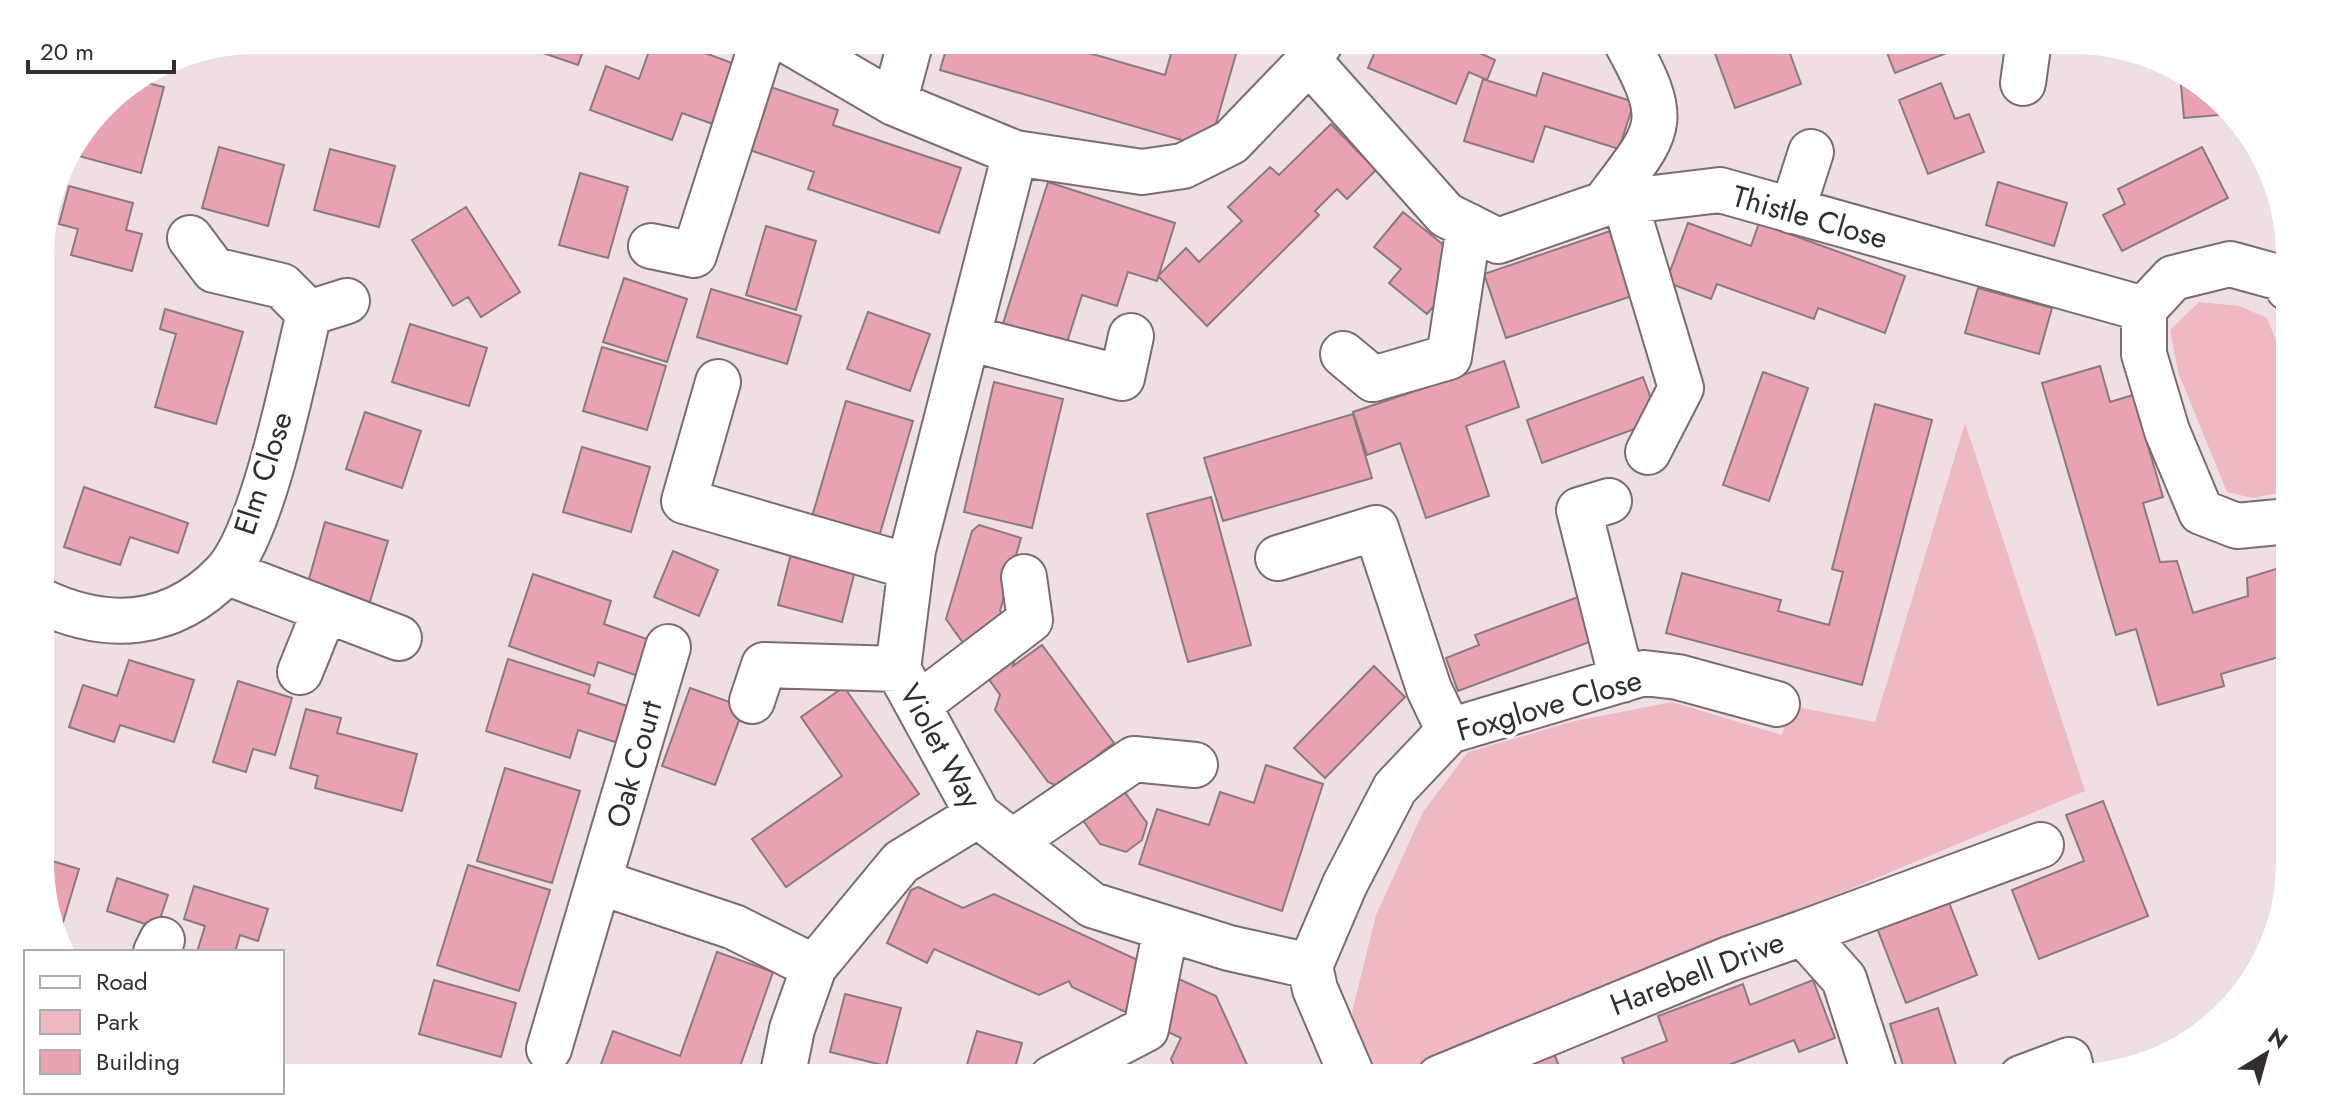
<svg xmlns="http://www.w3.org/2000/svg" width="2330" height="1118" font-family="Jost,sans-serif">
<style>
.green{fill:#eeb9c3}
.building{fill:#e9a2b1;stroke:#897a7d;stroke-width:2}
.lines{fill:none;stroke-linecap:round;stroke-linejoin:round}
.minor-casing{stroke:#7b6c6e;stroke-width:48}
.minor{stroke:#fff;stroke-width:44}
.labels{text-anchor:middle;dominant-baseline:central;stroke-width:8;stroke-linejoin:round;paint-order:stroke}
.street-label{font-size:30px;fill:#342d2e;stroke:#fff}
</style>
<rect width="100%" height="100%" fill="#f0dfe2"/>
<!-- green -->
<path class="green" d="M2199 302 2239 306 2267 318 2289 373V491L2252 498 2227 492 2178 372 2170 330Z
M1965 423 2085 791 1396 1078H1372L1352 1012 1376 915 1423 812 1468 752 1575 721 1672 702 1782 735 1792 706 1875 722Z"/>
<!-- building -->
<path class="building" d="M505 40H587L578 65Z
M653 40H670L743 67 721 127 682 113 672 140 590 110 606 66 639 79Z
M949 40H1044L1165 75 1175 40H1240L1209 148 940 70Z
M1380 40H1452L1495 60 1487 80 1469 72 1456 104 1368 68Z
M1710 40H1785L1801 84 1735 108Z
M1882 40H1942L1947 53 1895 73Z
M1543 73 1634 102 1619 149 1545 126 1533 162 1464 141 1483 79 1536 96Z
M2180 74 2231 114 2184 118Z
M135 80 164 87 141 173 68 153 113 94Z
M759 83 838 110 833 125 961 168 939 233 808 189 814 172 738 146Z
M1941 83 1955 119 1969 114 1984 152 1928 174 1899 100Z
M1331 124 1376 170 1347 199 1337 189 1315 211 1319 215 1207 326 1158 276 1186 248 1199 262 1242 221 1228 207 1270 167 1279 175Z
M219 147 284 165 268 226 202 208Z
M2202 147 2228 198 2122 251 2103 215 2125 204 2118 189Z
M330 149 395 166 379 227 314 210Z
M580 173 628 187 608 258 559 245Z
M1048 182 1175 223 1157 281 1128 272 1117 306 1082 295 1055 380 1000 333Z
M1998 182 2067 203 2054 246 1986 225Z
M69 186 133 203 126 230 142 234 132 271 71 255 78 229 59 224Z
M466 207 520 292 481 317 468 297 453 306 412 240Z
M1403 212 1468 265 1427 314 1389 283 1401 269 1374 247Z
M1688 223 1751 246 1759 223 1905 276 1885 333 1818 308 1814 319 1717 284 1711 299 1666 282Z
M766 226 816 241 796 310 746 295Z
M1619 228 1641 293 1506 338 1484 274Z
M624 278 687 299 667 362 603 342Z
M1978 288 2052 308 2039 354 1965 333Z
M711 289 801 316 787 364 697 337Z
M165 309 243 332 216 424 155 407 176 334 160 329Z
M868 312 930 334 910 391 847 369Z
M410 324 487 348 469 406 392 382Z
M602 347 666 366 647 430 583 411Z
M1504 361 1519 407 1466 426 1489 496 1426 518 1400 443 1367 455 1353 412Z
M2100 366 2110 402 2133 395 2163 497 2143 503 2160 562 2177 561 2193 613 2248 596 2247 578 2289 565V654L2221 674 2224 686 2158 705 2136 629 2116 635 2042 383Z
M1763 372 1808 388 1769 501 1723 485Z
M1643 377 1659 420 1542 463 1527 420Z
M994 382 1063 399 1032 528 964 512Z
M846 401 913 421 878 540 811 520Z
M1875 404 1932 420 1862 685 1666 633 1682 573 1781 600 1778 611 1829 625 1843 572 1832 569Z
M365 412 421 431 402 488 346 469Z
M1353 414 1372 478 1223 521 1204 458Z
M582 447 650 467 631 532 563 512Z
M84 487 188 523 178 553 130 537 120 565 64 547Z
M1211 497 1251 645 1188 662 1147 514Z
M325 522 388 541 369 605 307 586Z
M979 525 1021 538 1000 611 1021 641 1013 666 1042 645 1114 743 1098 755 1147 823 1142 840 1126 852 1100 844 1058 786 1048 782 995 710 1000 695 946 619 972 531Z
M794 542 858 559 842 622 778 605Z
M673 551 718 570 699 616 654 597Z
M533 574 611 601 604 624 650 640 638 676 598 662 594 676 509 646Z
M1578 597 1595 640 1458 691 1446 658 1479 645 1475 635Z
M508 659 590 685 588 693 630 707 618 743 578 730 570 758 486 731Z
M129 660 194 680 174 742 120 725 114 742 69 727 83 685 117 696Z
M1374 666 1405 697 1325 778 1294 748Z
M238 681 292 698 275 755 253 749 246 772 213 762Z
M844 687 919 794 786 887 752 839 842 776 801 717Z
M690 688 744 707 715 785 662 766Z
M306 709 341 718 337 733 417 754 402 811 315 788 318 776 290 768Z
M1266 765 1323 784 1282 911 1139 864 1157 809 1209 825 1220 792 1254 803Z
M505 768 580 791 552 883 477 861Z
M2103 801 2148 916 2039 959 2012 890 2084 861 2066 815Z
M42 858 79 869 61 929 57 927 42 891Z
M468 865 550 890 519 991 437 965Z
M117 878 168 895 157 928 107 911Z
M194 886 268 909 258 941 240 935 235 952H197L205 926 184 919Z
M918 887 963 908 994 894 1216 996 1253 1078H1179L1171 1059 1181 1038 1072 987 1069 981 1039 995 934 949 927 963 887 943 911 890Z
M1948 900 1977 975 1906 1003 1877 928Z
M717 952 773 972 736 1078H596L613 1031 680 1056Z
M434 980 516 1003 501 1057 419 1034Z
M1813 980 1835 1038 1799 1052 1794 1040 1695 1078H1681L1677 1068 1652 1078H1629L1622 1058 1667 1041 1658 1016 1743 984 1750 1005Z
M845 994 901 1008 886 1066 830 1052Z
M1938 1008 1960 1078H1907L1890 1024Z
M977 1031 1022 1043 1012 1078H963Z
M1551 1046 1564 1078H1485Z
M372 1067 408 1078H369Z"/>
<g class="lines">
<!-- minor casing -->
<g class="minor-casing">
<path id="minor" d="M786 40 894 103 1015 153 1142 172 1183 166 1231 142 1309 61 1322 40
M1309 61 1446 215 1498 241 1604 204 1720 190 2144 309
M2023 83 2029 40
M894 103 911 40
M1015 153 913 550 898 669 978 815 1092 905 1229 948 1310 966 1315 989 1353 1078
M1625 202 1681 388 1648 452
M1604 204C1660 129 1673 126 1625 40
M1792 211 1811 152
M190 238 214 270 282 286 309 313 347 301
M651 246 694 255 763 40
M2288 288 2285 279 2230 264 2173 278 2144 309V354L2167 431 2201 512 2237 526 2289 521
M968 338 1122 378 1131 336
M1343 354 1373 379 1449 357 1469 226
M718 382 684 501 911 567
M1609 501 1579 510 1622 680
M1278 558 1376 528 1429 689 1449 731
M226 572 399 638
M41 601C107 632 172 629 225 573 264 531 294 374 309 313
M300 672 325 610
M752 701 764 665 898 669
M918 705 1030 620 1024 577
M1012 842 1134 759 1195 765
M599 882 734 927 814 967
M1803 933 2041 845
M156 952 162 940
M1310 966 1345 884 1395 788 1449 731 1644 673 1678 677 1777 704
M549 1049 668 647
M782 1078 792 1029 814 967 901 862 978 815
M1052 1078 1146 1029 1166 928
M1439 1078 1729 959 1803 933 1844 979 1876 1078
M2021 1078 2069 1060 2073 1078"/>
</g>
<!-- minor -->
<use href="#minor" class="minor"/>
</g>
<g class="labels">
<!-- street labels -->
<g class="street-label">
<text transform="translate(1810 217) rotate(16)">Thistle Close</text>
<text transform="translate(263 473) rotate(-72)">Elm Close</text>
<text transform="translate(1549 705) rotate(-16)">Foxglove Close</text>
<text transform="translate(941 746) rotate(61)">Violet Way</text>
<text transform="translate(634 764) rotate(-74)">Oak Court</text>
<text transform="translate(1697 973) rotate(-21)">Harebell Drive</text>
</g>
</g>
<!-- crop -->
<path d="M0 0H2330V1118H0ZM256 54H2074A202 202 0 0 1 2276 256V862A202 202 0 0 1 2074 1064H256A202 202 0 0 1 54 862V256A202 202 0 0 1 256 54Z" fill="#fff" fill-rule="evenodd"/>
<!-- legend -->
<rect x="24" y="950" width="260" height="144" fill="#ffffff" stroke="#aeabab" stroke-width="2"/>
<rect x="40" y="976" width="40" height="12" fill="#ffffff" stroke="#aeabab" stroke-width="2"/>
<text x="96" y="990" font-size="24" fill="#342d2e">Road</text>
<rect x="40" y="1010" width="40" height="24" fill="#eeb9c3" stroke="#aeabab" stroke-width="2"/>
<text x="96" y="1030" font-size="24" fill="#342d2e">Park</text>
<rect x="40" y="1050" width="40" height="24" fill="#e9a2b1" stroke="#aeabab" stroke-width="2"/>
<text x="96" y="1070" font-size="24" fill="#342d2e">Building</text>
<!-- north arrow -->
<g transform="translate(2266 1054) rotate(37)" stroke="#ffffff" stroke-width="6" paint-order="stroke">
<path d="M0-6L14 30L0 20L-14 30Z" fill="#342d2e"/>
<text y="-12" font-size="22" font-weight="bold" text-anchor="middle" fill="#342d2e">N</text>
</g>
<!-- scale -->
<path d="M28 60v12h146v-12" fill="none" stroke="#342d2e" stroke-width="4"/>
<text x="40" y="60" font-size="24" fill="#342d2e" stroke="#ffffff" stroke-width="6" paint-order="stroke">20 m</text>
</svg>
